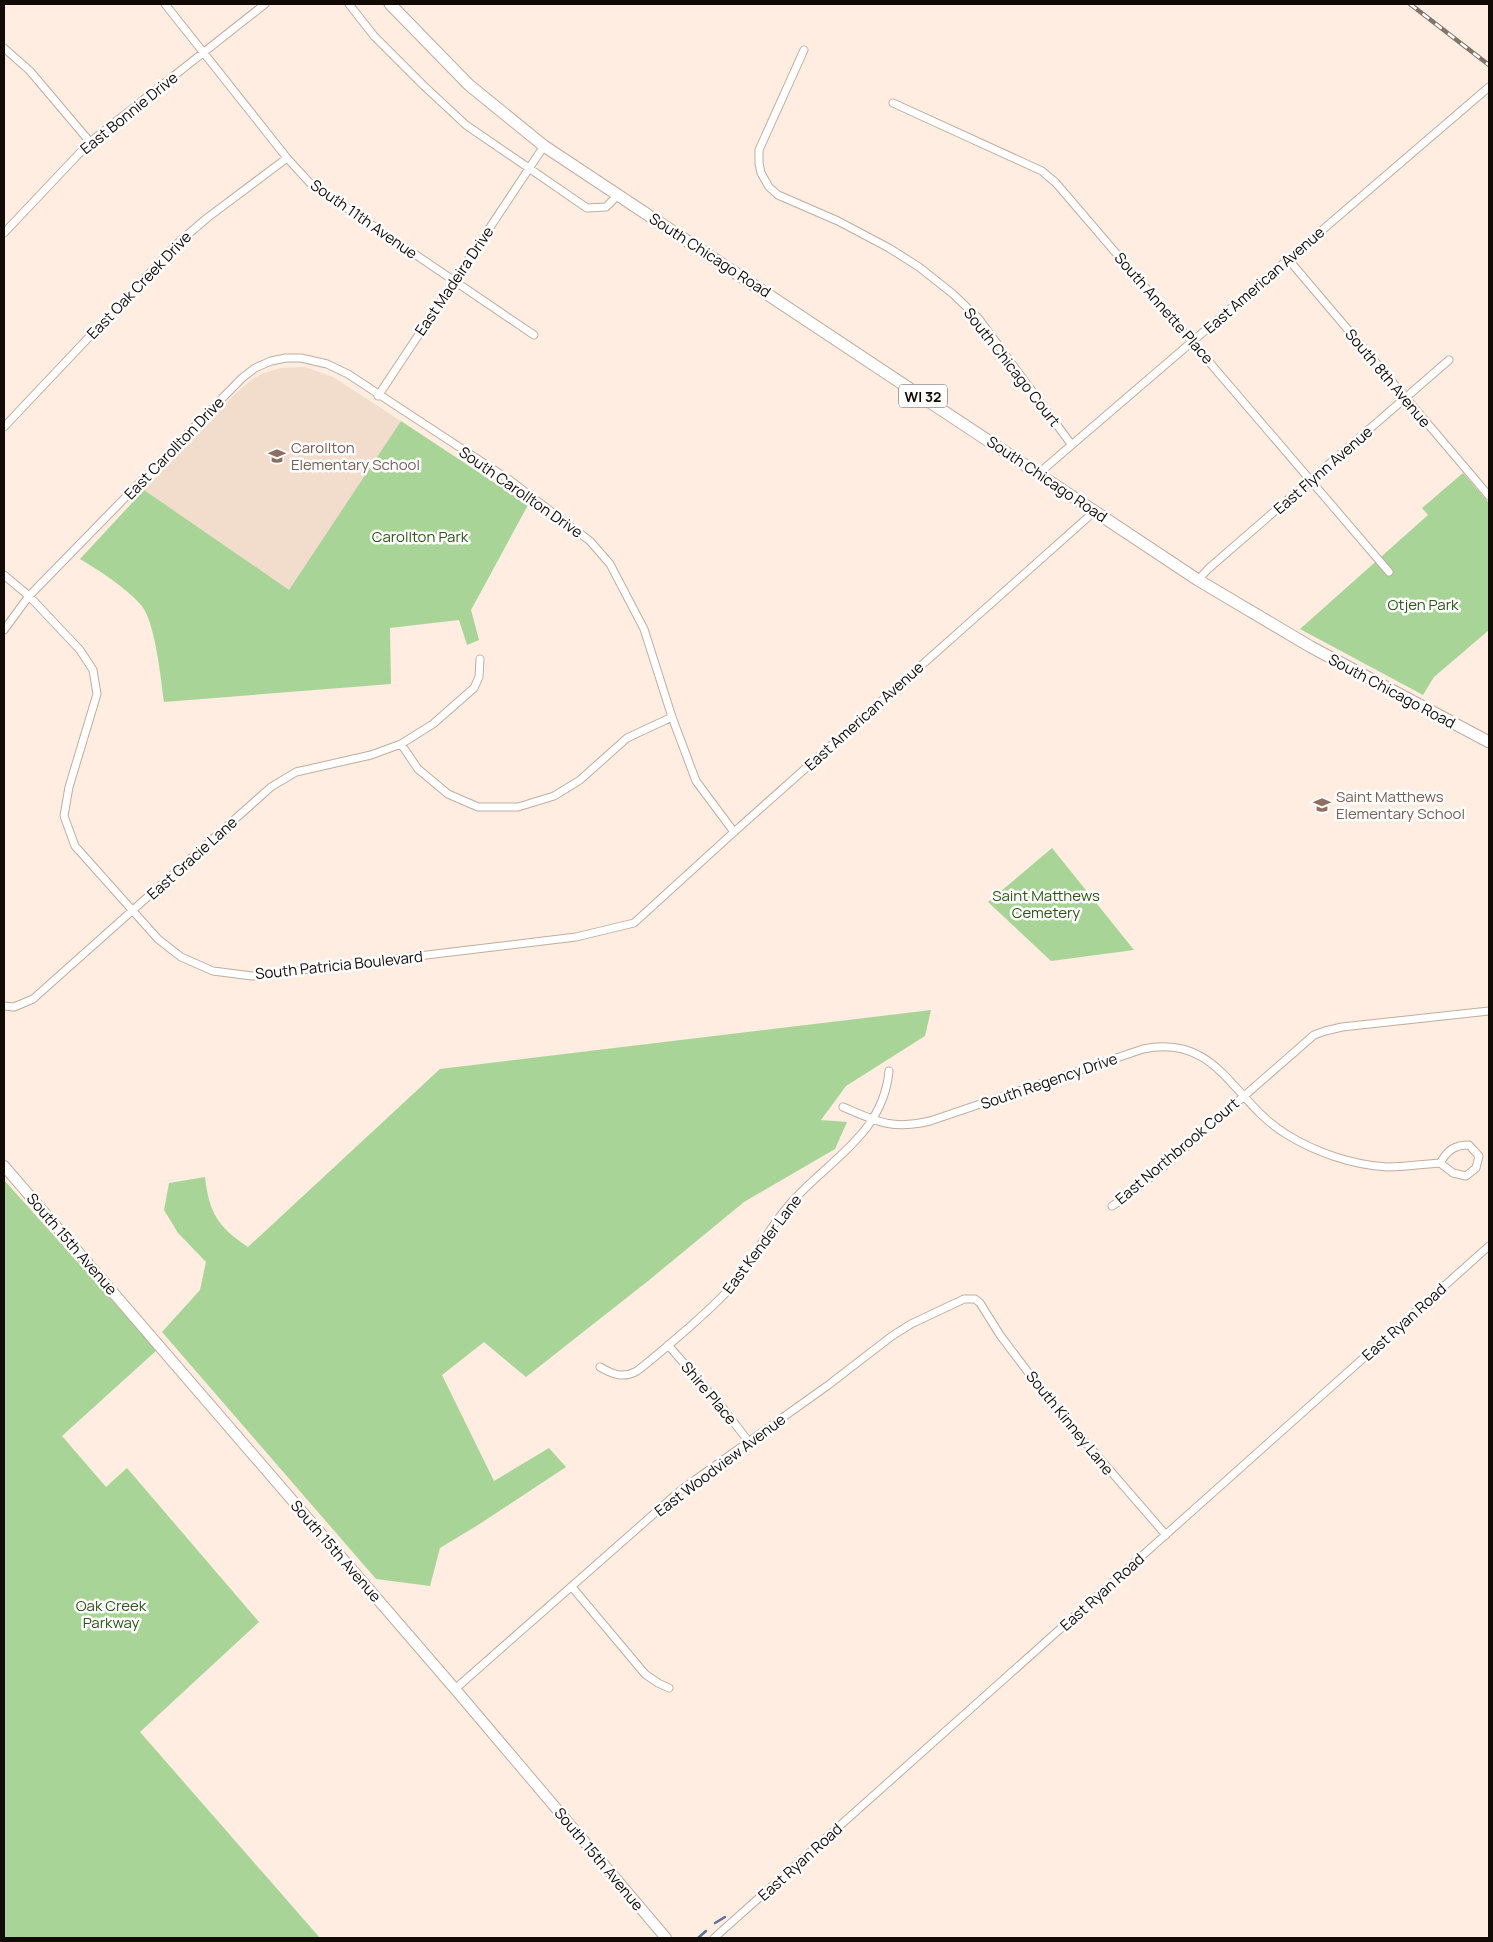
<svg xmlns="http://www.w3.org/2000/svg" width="1493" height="1942" font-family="Manrope,sans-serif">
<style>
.built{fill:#f2dccc}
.green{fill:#a9d497}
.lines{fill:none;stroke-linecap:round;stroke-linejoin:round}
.stream{stroke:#5a7199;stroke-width:2.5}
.street-casing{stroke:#c1ad9e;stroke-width:9}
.secondary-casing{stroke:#c1ad9e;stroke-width:12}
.primary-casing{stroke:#c1ad9e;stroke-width:13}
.street{stroke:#fff;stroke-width:7}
.secondary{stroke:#fff;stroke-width:10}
.primary{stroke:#fff;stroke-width:11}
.rail-casing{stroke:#80746b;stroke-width:4.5}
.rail{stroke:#fefefe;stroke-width:2.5;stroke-dasharray:8;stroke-linecap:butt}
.labels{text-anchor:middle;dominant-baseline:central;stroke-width:5;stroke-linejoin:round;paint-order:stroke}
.shield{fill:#fefefe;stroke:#585350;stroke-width:1}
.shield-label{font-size:14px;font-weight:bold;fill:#110a05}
.street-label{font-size:15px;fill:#110a05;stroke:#fefefe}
.education-label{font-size:15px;fill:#785e54;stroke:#fefefe;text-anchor:start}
.park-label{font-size:15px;fill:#2d5518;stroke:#fefefe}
</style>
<rect width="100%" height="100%" fill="#feede0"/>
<!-- built -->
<path class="built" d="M305 367 333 377 401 421 289 591 144 490 235 394 254 378 264 373 281 368Z"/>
<!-- green -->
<path class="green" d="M401 421 528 505 471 610 479 640 467 645 459 620 390 628 391 684 164 702C161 680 155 620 141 605 125 587 100 571 80 559L144 490 289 590Z
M1463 473 1489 503V630L1434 677 1423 695 1300 629 1428 515 1422 508Z
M1052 848 1134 950 1051 961 988 902Z
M931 1010 925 1036 846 1086 821 1120 847 1122 835 1149 744 1202 648 1281 526 1377 484 1342 442 1375 494 1481 549 1448 566 1467 478 1525 440 1548 430 1586 376 1579 162 1332 200 1290 206 1262 178 1233 164 1210 169 1183 205 1177C209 1213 218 1227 248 1247L440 1069Z
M4 1180 157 1350 62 1436 106 1487 127 1468 259 1622 140 1732 320 1938H4Z"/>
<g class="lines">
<!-- stream -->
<path class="stream" d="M715 1923 725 1917
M698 1938 706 1931"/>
<!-- street casing -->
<g class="street-casing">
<path id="street" d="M165 4 287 158 310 183 534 335
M349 4 374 36 423 85 466 125 587 208 606 207 618 195
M4 48 30 71 90 142
M804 50 759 150V163L761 173 769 187 778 195 838 221 889 248 919 267 953 294 979 319 1071 444
M893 103 1042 171 1056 183 1389 572
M4 233 90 142 265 4
M1288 259 1489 496
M378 396 544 146
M4 427 178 243 207 218 287 158
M1039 473 1489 87
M4 575 29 596 80 650 93 670 97 694 69 787 64 816 75 846 158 939 181 957 213 971 252 976 576 937 634 923 734 832 1095 511
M1198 580 1208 569 1449 360
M4 630 29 596 242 378 255 368 271 361 286 358H301L327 364 348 374 511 481 590 541 610 564 644 629 672 717 696 781 734 832
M401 744 418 769 448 794 478 807H518L554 796 580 780 627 738 672 717
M4 1006 14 1007 33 999 271 787 296 772 371 755 401 744 433 724 474 688 479 677 480 659
M843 1107C878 1122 892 1130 930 1121L1143 1049C1218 1033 1233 1102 1286 1134 1315 1152 1352 1165 1387 1167 1404 1167 1423 1164 1440 1163L1453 1173 1466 1176 1476 1168 1479 1156 1469 1145C1454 1145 1448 1150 1440 1163
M1112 1206 1126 1197 1156 1173 1314 1035 1325 1031 1342 1027 1489 1011
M668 1345 722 1407 749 1442
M600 1367C612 1374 623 1379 637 1371 654 1358 670 1344 686 1330 704 1314 723 1298 738 1279 756 1255 769 1227 790 1204 828 1160 883 1135 889 1071
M572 1587 645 1674 658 1683 669 1688
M455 1689 681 1490 827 1386 892 1336 911 1324 964 1299H975L980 1303 1000 1335 1049 1400 1166 1535
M714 1938 1489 1246"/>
</g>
<!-- secondary casing -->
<g class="secondary-casing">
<path id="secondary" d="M4 1166 455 1689 666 1938"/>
</g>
<!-- primary casing -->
<g class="primary-casing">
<path id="primary" d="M390 4 469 85 544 146 1198 580 1311 647 1489 742"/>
</g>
<!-- street -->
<use href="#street" class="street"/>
<!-- secondary -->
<use href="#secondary" class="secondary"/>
<!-- primary -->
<use href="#primary" class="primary"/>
<!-- rail casing -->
<g class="rail-casing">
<path id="rail" d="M1410 4 1489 65"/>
</g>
<!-- rail -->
<use href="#rail" class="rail"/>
</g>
<!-- icons -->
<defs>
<g id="school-bare" transform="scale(1.35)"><path d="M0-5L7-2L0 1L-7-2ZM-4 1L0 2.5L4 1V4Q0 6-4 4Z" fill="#8d6e63" stroke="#fefefe" stroke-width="2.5" paint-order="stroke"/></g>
</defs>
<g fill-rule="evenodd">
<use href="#school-bare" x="277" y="456"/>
<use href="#school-bare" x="1322" y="805"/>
</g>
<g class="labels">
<!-- shield labels -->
<rect class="shield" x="899" y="384.5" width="48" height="23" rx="4"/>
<g class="shield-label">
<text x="923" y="396">WI 32</text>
</g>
<!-- street labels -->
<g class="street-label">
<text transform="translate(129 113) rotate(-39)">East Bonnie Drive</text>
<text transform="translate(364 219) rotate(35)">South 11th Avenue</text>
<text transform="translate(710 255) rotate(33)">South Chicago Road</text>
<text transform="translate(1264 280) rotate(-41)">East American Avenue</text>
<text transform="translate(454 281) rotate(-56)">East Madeira Drive</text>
<text transform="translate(139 285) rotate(-46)">East Oak Creek Drive</text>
<text transform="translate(1164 308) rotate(49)">South Annette Place</text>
<text transform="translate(1012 367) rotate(52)">South Chicago Court</text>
<text transform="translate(1388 378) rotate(50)">South 8th Avenue</text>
<text transform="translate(174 448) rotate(-46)">East Carollton Drive</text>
<text transform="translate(1323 470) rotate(-41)">East Flynn Avenue</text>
<text transform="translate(1047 479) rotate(34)">South Chicago Road</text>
<text transform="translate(521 492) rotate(35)">South Carollton Drive</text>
<text transform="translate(1392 691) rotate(28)">South Chicago Road</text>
<text transform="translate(864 716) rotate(-42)">East American Avenue</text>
<text transform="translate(192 858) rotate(-42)">East Gracie Lane</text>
<text transform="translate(339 965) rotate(-6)">South Patricia Boulevard</text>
<text transform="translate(1049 1081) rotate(-19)">South Regency Drive</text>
<text transform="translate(1177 1151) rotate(-40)">East Northbrook Court</text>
<text transform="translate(72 1244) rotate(49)">South 15th Avenue</text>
<text transform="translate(762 1244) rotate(-53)">East Kender Lane</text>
<text transform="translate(1404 1322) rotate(-42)">East Ryan Road</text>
<text transform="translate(709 1393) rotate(50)">Shire Place</text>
<text transform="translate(1070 1423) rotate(51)">South Kinney Lane</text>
<text transform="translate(720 1465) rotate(-37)">East Woodview Avenue</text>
<text transform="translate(336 1551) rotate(49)">South 15th Avenue</text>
<text transform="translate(1102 1592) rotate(-42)">East Ryan Road</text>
<text transform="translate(599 1859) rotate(50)">South 15th Avenue</text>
<text transform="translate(800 1862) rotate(-42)">East Ryan Road</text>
</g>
<!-- education labels -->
<g class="education-label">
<text x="291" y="447">Carollton<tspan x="291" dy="17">Elementary School</tspan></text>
<text x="1336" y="796">Saint Matthews<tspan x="1336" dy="17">Elementary School</tspan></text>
</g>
<!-- park labels -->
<g class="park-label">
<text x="420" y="536">Carollton Park</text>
<text x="1423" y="604">Otjen Park</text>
<text x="1046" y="895">Saint Matthews<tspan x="1046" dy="17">Cemetery</tspan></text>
<text x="111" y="1605">Oak Creek<tspan x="111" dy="17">Parkway</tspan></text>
</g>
</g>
<!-- border -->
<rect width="1493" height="1942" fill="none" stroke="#110a05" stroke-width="10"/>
</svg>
